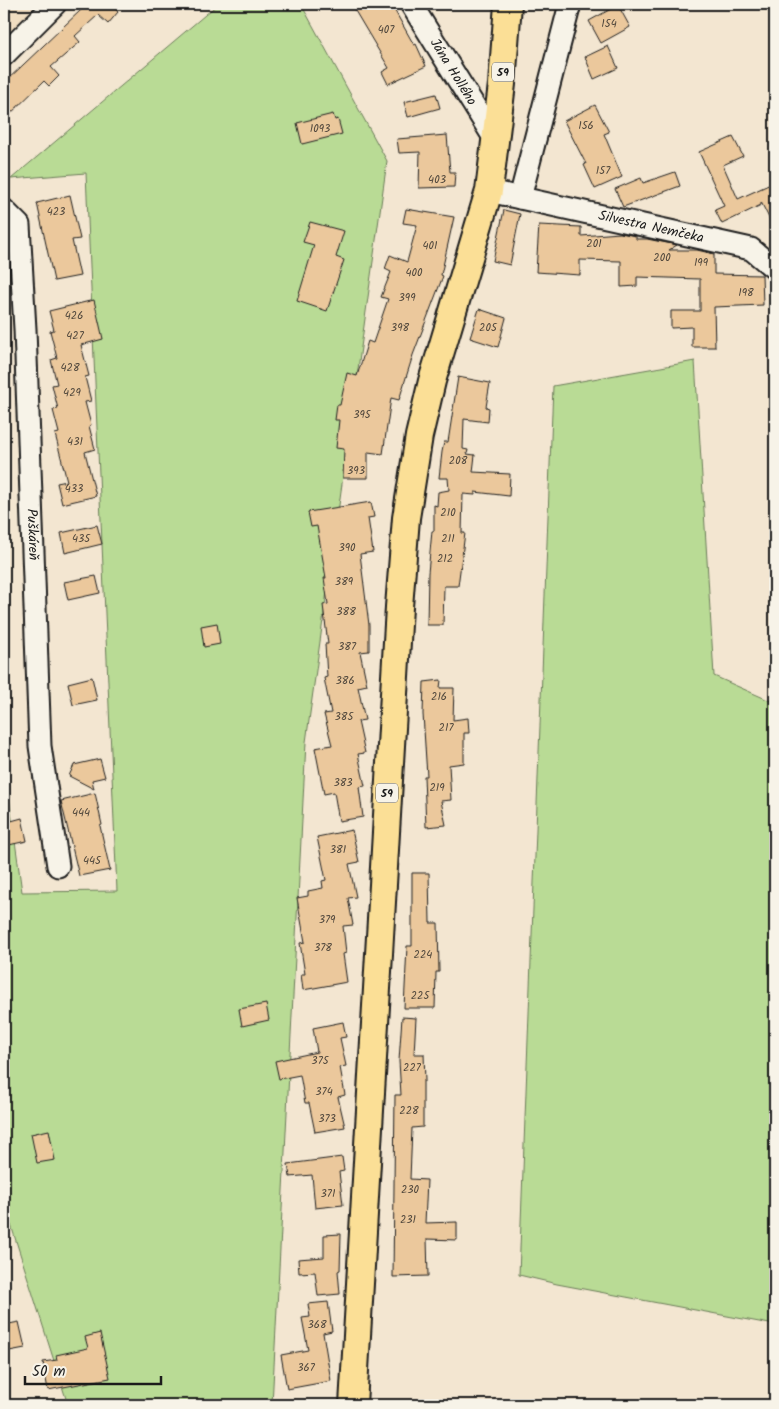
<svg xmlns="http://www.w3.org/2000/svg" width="779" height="1409" font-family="Kalam,sans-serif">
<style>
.built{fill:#f1ddc1}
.green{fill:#b9db95;stroke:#6a7c58}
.building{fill:#ebc89c;stroke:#1c1c1c}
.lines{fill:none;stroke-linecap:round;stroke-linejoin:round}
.minor-casing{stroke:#1c1c1c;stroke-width:25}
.major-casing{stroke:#1c1c1c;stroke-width:30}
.minor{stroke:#f7f3e8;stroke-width:21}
.major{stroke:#fbdf96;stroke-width:26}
.labels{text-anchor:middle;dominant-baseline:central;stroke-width:4;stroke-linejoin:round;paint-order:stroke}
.number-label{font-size:11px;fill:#50473c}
.shield{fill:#f7f3e8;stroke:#5e5c59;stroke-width:1}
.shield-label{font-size:12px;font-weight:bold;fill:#1c1c1c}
.street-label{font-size:14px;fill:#1c1c1c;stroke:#f7f3e8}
</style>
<rect width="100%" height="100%" fill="#f3e6d1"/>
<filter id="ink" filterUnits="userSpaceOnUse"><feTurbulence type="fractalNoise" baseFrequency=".02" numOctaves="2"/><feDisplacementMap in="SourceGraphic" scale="10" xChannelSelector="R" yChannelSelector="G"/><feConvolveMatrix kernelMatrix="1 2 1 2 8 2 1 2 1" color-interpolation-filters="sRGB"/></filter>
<g filter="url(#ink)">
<!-- built -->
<path class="built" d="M4 4H37L4 38Z"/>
<!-- green -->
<path class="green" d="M218 4H301L387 161 306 742 272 1405H68L4 1203V761L22 892 117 891 86 173 11 179Z
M695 361 714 676 775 703V1325L557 1284 519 1275 553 386Z"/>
<!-- building -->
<path class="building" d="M86 4H110L118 12 108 24 98 15 75 36 80 42 51 67 59 76 49 86 44 81 4 120V83L82 9Z
M351 4H391L414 45 416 44 426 66 388 84 382 72 389 68Z
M618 5 630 27 601 43 589 21Z
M608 46 618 68 594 79 585 57Z
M436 94 440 108 408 117 404 102Z
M595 105 609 132 604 134 622 177 595 189 584 165 586 164 564 121Z
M333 114 335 120 338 119 342 134 302 144 297 123Z
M447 135 450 172H455L454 187 419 188 420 152 399 153 397 139Z
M733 137 743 156 723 165 738 199 775 182V230L761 202V205L722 224 715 210 724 206 699 152Z
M675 172 680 186 623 207 615 189 641 178 643 183Z
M70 195 80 239 72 240 80 276 54 281 37 203Z
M406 209 454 217 441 275 443 276 413 355 399 400 391 398 383 454 368 452V478H343L344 449 336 448 339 420H335L337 405H340L347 373 357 376 368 341 373 343 388 299 381 297 391 272 385 269 390 255 407 262 417 225 403 223Z
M504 210 520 214 510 265 493 261Z
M310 222 344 231 336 257 344 260 327 311 297 301 314 245 303 242Z
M539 225 581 227V236L620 233 636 236V239H647L677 245 669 250H697L714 254V274L762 275 763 305 714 307 715 347H692V327L671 328V311H700V279L637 277V286L621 287V261L580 260V275L536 272Z
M94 300 103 339 81 345 89 376 85 377 91 401 85 402 91 425 89 426 95 449 85 452 96 496 62 504 57 483 67 481 55 434 59 433 53 410 58 409 52 385 57 384 51 360 57 358 50 331 54 330 49 311Z
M479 309 506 318 498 347 470 338Z
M458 377 490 383 486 407 489 408 488 422 464 419 463 449 468 450 467 454 475 455 473 472 510 474 509 496 475 492V495L463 494 462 533H465L458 586H444L443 625H427L428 573 432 531H434V505L437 506 438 492 449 490 448 478H439L442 452 444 442H448Z
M371 502 374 517 368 518 373 552 360 554 369 625V651L360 652 367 685 358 687 365 720 358 721 365 753 358 754 365 786 359 787 363 817 339 821 334 792 324 794 315 748 332 745 324 714 331 713 324 678 327 677 325 644H328L323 605 328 604 324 578H326L317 526 311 527 308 512Z
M97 525 102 544 65 553 61 533Z
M96 576 100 593 68 600 64 582Z
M217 623 220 644 204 647 201 626Z
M92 677 97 700 73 705 68 683Z
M441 680 440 688H454L453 720 468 718 469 733H464V763L449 765 451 800 441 801 446 825 426 827 424 776H427L423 714 424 682Z
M100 759 105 777 92 780 94 789 69 776 74 765Z
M95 793 102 825 100 826 110 870 79 876 61 801Z
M22 818 27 841 4 846V823Z
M352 830 359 862 349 864 356 897 348 898 353 925 343 926 346 953 343 954 347 982 303 990 301 974H305L300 943 305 942 297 898 308 896V891L323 888 322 881 326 880 317 837Z
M412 873H429L430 923H438L439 972H436L435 1008H404L407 946H412Z
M266 1004 269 1020 242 1026 239 1009Z
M402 1017 416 1018 414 1054H424L425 1081H423V1127L412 1128 410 1179 427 1180 425 1223 457 1222V1240L427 1239 428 1276 393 1277 395 1095H401L399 1061Z
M343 1022 346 1037 340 1038 346 1066 340 1067 345 1095 338 1097 345 1127 315 1132 309 1103H305L300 1075 279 1079 275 1061 317 1052 313 1028Z
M49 1130 55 1160 37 1163 31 1134Z
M342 1157 344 1171 339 1172 343 1205 315 1208 312 1175 290 1177 288 1164Z
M341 1234 340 1270 338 1271 340 1294 318 1296 315 1272 299 1273 298 1259 324 1257V1235Z
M328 1302 332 1331 323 1333 331 1381 287 1389 281 1355 308 1350 302 1318 310 1317 308 1304Z
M19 1322 25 1348 4 1352V1325Z
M100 1333 110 1378 48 1390 43 1362 57 1360 56 1355 88 1348 85 1337Z"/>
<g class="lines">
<!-- minor casing -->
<g class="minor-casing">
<g id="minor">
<path id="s1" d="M411 4 496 141"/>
<path d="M4 55 55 4"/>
<path id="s2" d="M489 191 751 249 775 269"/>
<path d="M520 198 570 4"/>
<path id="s3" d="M4 210 19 225 25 329 40 746 58 866"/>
</g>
</g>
<!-- major casing -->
<g class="major-casing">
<path id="major" d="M353 1405 399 607 406 518 419 436 432 381 489 191 502 84 508 4"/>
</g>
<!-- minor -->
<use href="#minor" class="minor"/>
<!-- major -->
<use href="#major" class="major"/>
</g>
</g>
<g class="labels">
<!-- number labels -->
<g class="number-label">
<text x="609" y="24">154</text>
<text x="386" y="30">407</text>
<text x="586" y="126">156</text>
<text x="320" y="129">1093</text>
<text x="603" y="171">157</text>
<text x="437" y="180">403</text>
<text x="56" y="212">423</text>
<text x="594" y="244">201</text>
<text x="430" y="246">401</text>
<text x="662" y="258">200</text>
<text x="701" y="263">199</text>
<text x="414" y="273">400</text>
<text x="746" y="293">198</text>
<text x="407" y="298">399</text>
<text x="74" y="316">426</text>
<text x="400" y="328">398</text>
<text x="488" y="328">205</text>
<text x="75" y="336">427</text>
<text x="70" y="368">428</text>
<text x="72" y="393">429</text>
<text x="362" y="415">395</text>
<text x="75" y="442">431</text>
<text x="458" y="461">208</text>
<text x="356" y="471">393</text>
<text x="74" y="489">433</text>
<text x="448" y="513">210</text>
<text x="81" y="539">435</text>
<text x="448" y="539">211</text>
<text x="347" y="548">390</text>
<text x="445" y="559">212</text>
<text x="344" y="582">389</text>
<text x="346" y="612">388</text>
<text x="347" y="647">387</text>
<text x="345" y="681">386</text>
<text x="439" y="697">216</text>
<text x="344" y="717">385</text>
<text x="446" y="728">217</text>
<text x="343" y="783">383</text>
<text x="437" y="788">219</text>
<text x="81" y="813">444</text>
<text x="338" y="850">381</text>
<text x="92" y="861">445</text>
<text x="327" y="920">379</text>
<text x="323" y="948">378</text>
<text x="423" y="955">224</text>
<text x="420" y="996">225</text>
<text x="320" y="1061">375</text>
<text x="412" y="1068">227</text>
<text x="324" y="1092">374</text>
<text x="409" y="1111">228</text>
<text x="327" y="1119">373</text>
<text x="410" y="1190">230</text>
<text x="328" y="1194">371</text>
<text x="408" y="1220">231</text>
<text x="317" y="1325">368</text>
<text x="306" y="1368">367</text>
</g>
<!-- shield labels -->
<g class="shield">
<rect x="492" y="62.5" width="22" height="19" rx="4"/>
<rect x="376" y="783.5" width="22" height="19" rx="4"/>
</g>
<g class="shield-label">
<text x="503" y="72">59</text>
<text x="387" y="793">59</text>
</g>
<!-- street labels -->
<g class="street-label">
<text stroke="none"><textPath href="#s1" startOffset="80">Jána Hollého</textPath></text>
<text stroke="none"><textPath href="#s2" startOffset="166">Silvestra Nemčeka</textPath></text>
<text stroke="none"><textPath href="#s3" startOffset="331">Puškáreň</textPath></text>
</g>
</g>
<!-- margin -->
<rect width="779" height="1409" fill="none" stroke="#f7f3e8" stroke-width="20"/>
<rect x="10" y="10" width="759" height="1389" fill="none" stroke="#1c1c1c" stroke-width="2" filter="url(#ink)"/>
<!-- scale -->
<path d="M25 1376v8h136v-8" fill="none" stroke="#1c1c1c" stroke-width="2.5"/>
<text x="32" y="1376" font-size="15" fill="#1c1c1c" stroke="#f7f3e8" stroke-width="4" paint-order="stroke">50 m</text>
</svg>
